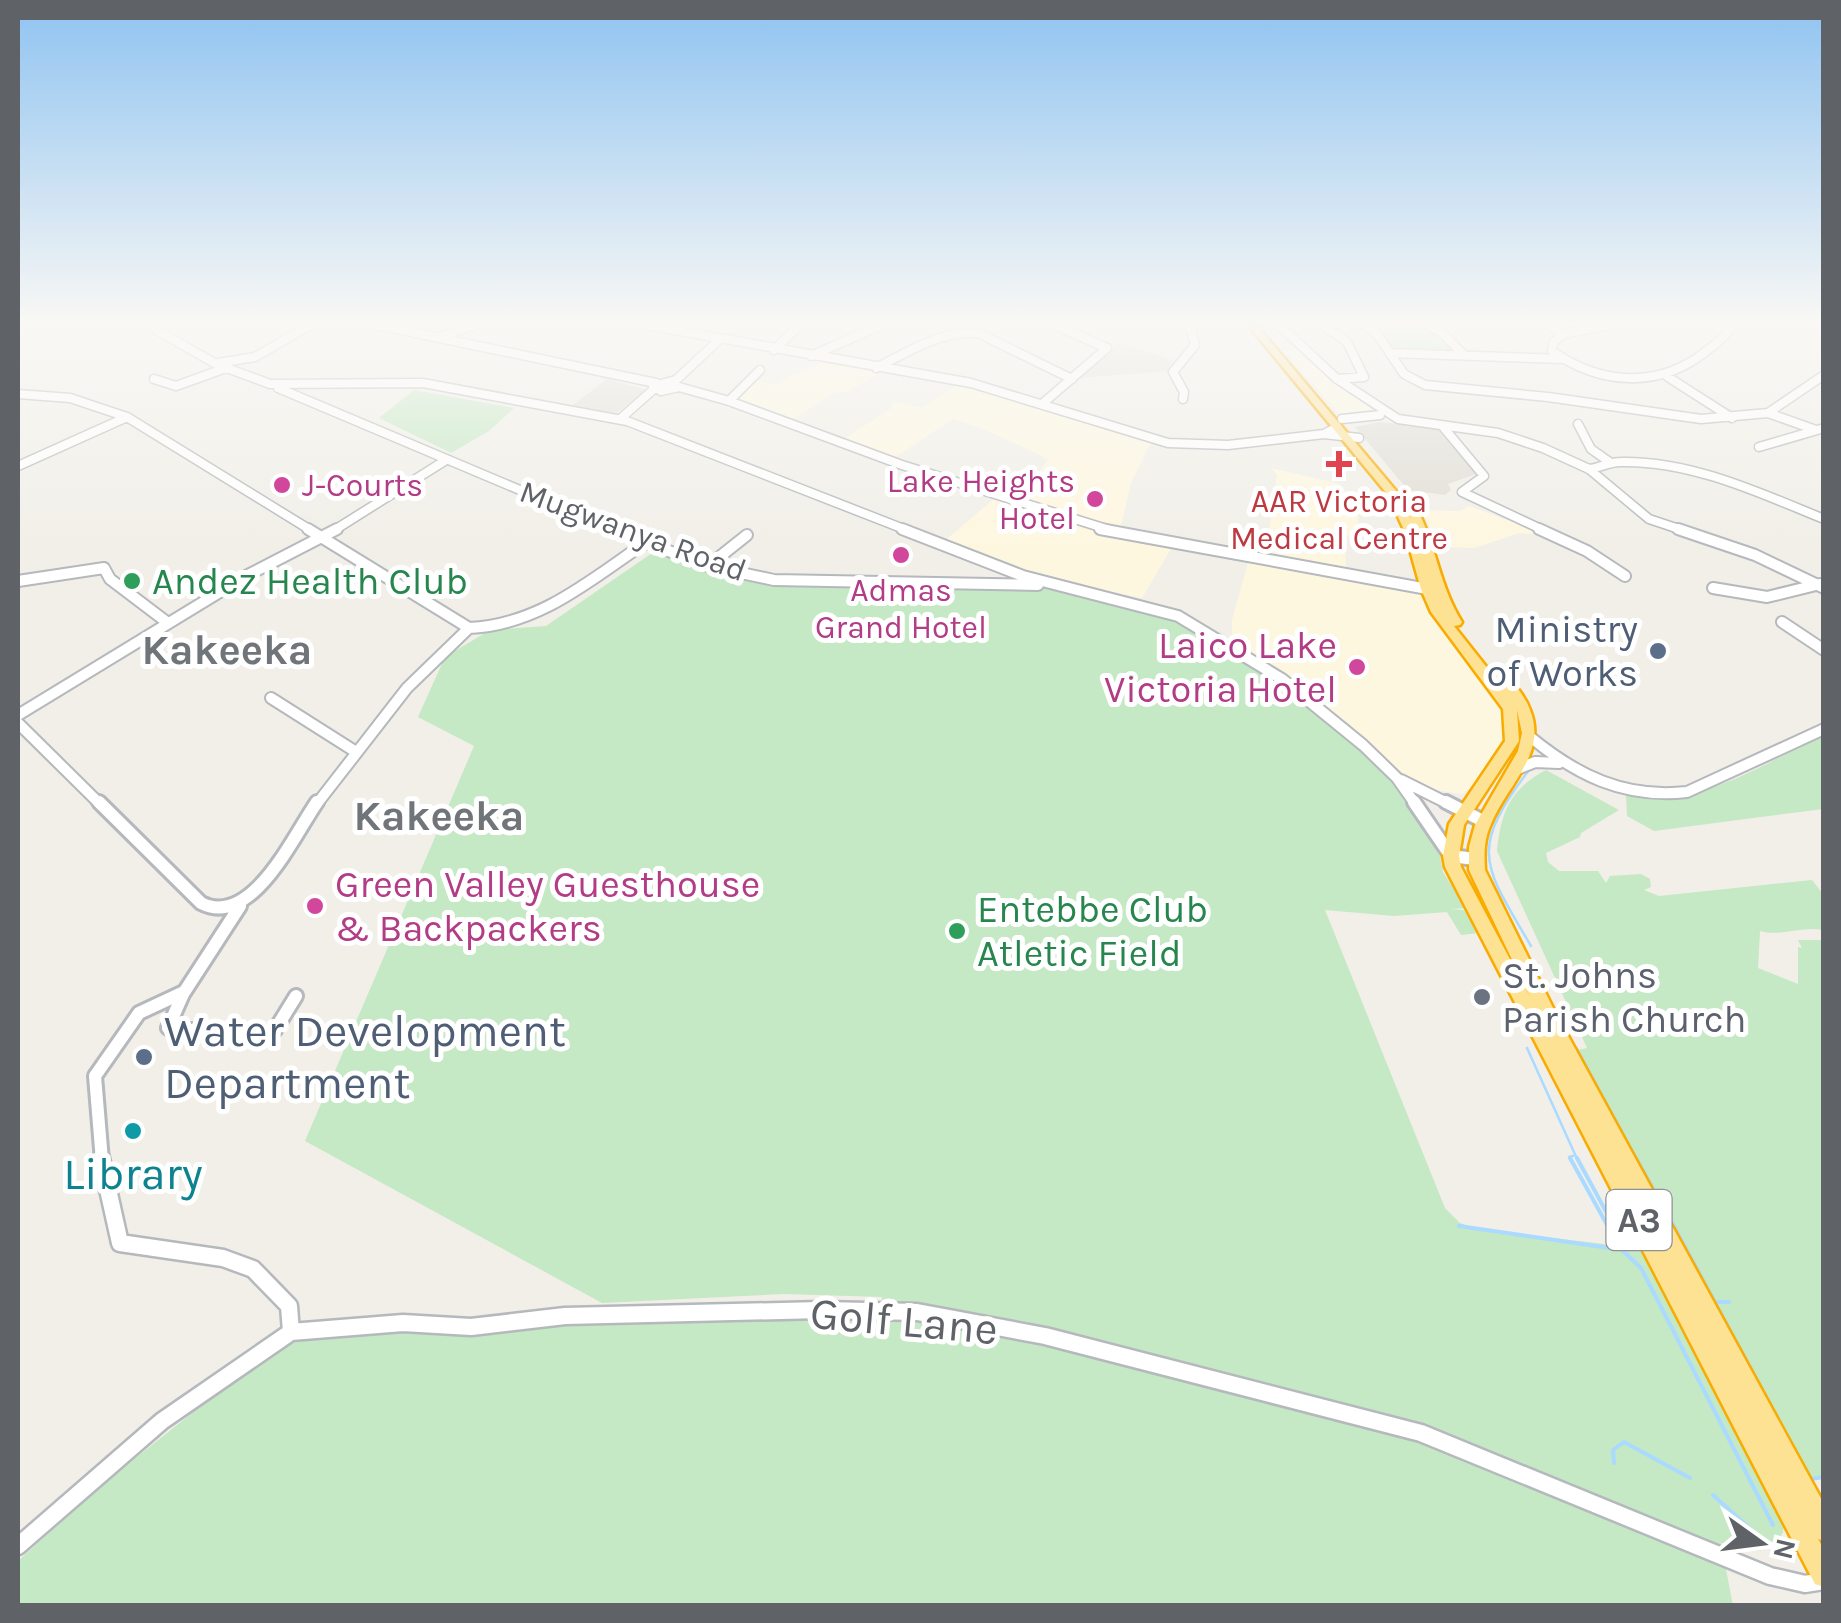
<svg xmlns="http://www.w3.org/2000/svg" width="1841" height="1623" font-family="Karla,sans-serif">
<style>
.commercial{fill:#fef7e0}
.education{fill:#e1ded6}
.green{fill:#c5e8c5}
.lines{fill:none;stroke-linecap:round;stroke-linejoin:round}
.stream-far1{stroke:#aadaff;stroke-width:2.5}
.stream{stroke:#aadaff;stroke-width:4}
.minor-far3-casing{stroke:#b5b8bc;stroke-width:11}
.minor-far2-casing{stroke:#b5b8bc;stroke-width:14}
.minor-far1-casing{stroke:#b5b8bc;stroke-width:18}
.minor-casing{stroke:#b5b8bc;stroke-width:21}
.highway-casing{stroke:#f9ab00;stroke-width:5}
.minor-far3{stroke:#fff;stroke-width:8}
.minor-far2{stroke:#fff;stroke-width:10}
.minor-far1{stroke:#fff;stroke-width:12}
.minor{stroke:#fff;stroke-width:16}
.highway{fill:#fde293;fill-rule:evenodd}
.health-dot{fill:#e0444e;stroke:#fff;stroke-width:4}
.hotel-dot{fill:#d1479c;stroke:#fff;stroke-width:4}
.leisure-dot{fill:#2e9e5b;stroke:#fff;stroke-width:4}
.service-dot{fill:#5c6f8a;stroke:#fff;stroke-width:4}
.worship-dot{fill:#6b7280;stroke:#fff;stroke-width:4}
.culture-dot{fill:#0f9aa8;stroke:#fff;stroke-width:4}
.labels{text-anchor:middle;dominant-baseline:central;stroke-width:10;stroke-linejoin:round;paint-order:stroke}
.far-hotel-label{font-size:32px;fill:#b23c85;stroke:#fff;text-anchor:end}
.far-health-label{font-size:32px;fill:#be3a42;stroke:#fff}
.far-street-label{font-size:32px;fill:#5f6368;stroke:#fff}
.shield{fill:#fff;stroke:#8f9295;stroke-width:2.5}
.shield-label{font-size:35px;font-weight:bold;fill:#5f6368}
.leisure-label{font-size:38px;fill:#27864d;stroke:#fff;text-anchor:start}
.service-label{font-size:38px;fill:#4e5e75;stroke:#fff;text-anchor:end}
.hotel-label{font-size:38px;fill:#b23c85;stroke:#fff;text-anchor:end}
.worship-label{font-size:38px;fill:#5b616d;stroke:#fff;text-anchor:start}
.quarter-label{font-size:42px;font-weight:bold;fill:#70757a;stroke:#fff}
.near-service-label{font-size:45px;fill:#4e5e75;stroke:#fff;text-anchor:start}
.near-culture-label{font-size:45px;fill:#0d838f;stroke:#fff}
.near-street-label{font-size:45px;fill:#5f6368;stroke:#fff}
</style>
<rect width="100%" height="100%" fill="#f1efe8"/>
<!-- commercial -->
<path class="commercial" d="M1299 346 1309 348 1323 373 1375 412 1341 415 1284 351Z
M821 362 882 372 847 392 834 393 792 420 733 402 752 379 774 384Z
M959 383 1151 442 1131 483 1120 530 1022 501 1048 459 984 429 953 419 894 458 844 439 890 409 894 401 923 408Z
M1271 468 1336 483 1356 499 1359 536 1345 535 1346 573 1265 558 1277 475Z
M995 498 1098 532 1172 547 1142 598 1031 576 941 544Z
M1469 506 1548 535 1519 533 1475 548 1440 547 1421 510 1460 511Z
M1248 563 1420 590 1428 613 1506 706 1512 733 1491 768 1463 794 1428 789 1393 767 1348 723 1232 636V620Z"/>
<!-- education -->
<path class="education" d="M1118 343 1173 360 1169 371 1079 378Z
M607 379 646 390 611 417 569 408Z
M1380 422 1439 428 1476 474 1448 484 1451 490 1445 495 1408 490 1355 427Z"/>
<!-- green -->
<path class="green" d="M1371 320C1412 320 1429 323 1458 353L1397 352 1387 340 1384 329Z
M414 390 514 408 489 431 451 453 379 418Z
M658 549 765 580 1036 579 1064 583 1092 599 1168 615 1292 690 1381 760 1438 846 1443 872 1466 908 1450 909 1464 910 1478 933 1461 935 1447 912 1394 916 1325 910 1445 1208 1460 1223 1477 1229 1646 1249 1784 1519 1783 1532 1775 1547 1758 1551 1721 1543 1733 1606H18V1561L108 1480 226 1386 303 1336 584 1317 880 1314 882 1297 784 1294 602 1303 305 1141 474 746 418 717 445 657 490 630 546 626Z
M1823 735V809L1654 831 1627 816 1626 795C1701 808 1759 766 1823 735Z
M1546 770 1619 810 1581 833 1580 837 1546 853 1548 862 1559 871H1598L1606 883 1610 876 1641 874 1650 879 1651 887 1644 890 1659 896 1812 880 1823 894V930C1802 926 1780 937 1760 931L1758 968 1798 984V947L1802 948 1798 940H1823V1476L1810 1478 1716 1303 1724 1301H1715L1578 1050 1587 1048 1497 851C1501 812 1510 789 1546 770Z"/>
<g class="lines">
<!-- stream-far1 -->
<path class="stream-far1" d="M1529 770C1468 851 1483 864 1531 946
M1576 1047 1638 1161
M1527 1048 1578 1161
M1571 1161 1569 1157 1573 1156"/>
<!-- stream -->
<path class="stream" d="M1570 1158 1616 1241
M1636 1158 1652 1187
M1656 1193 1790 1442
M1459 1226 1616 1249 1623 1243 1577 1158
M1620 1248 1641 1268 1773 1525
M1715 1302H1729
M1614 1463 1613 1450 1624 1442 1690 1478
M1810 1479 1824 1477
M1713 1495 1757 1535 1754 1541 1737 1540"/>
<!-- minor-far3 casing -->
<g class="minor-far3-casing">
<path id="minor-far3" d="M153 320 155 329 216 364 270 384 423 383 627 421 909 531
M353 320 656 383
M619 320 971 383 1168 443 1228 445 1324 434 1337 427
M1262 320 1280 326 1337 379 1398 419 1498 433 1543 448 1589 469 1649 519 1685 531
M1315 320 1347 342 1364 377 1337 379
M1358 320 1377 334 1404 374 1425 385 1548 397 1701 419 1768 413 1824 375
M1418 320 1441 332 1465 356
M1542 320 1563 334
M1635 320 1563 334 1553 343 1552 351C1602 386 1661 389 1709 349 1720 341 1729 333 1734 320
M307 327 333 320
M440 337 490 320
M774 350 805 320
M1391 353 1562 359
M811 356 893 320
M218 363 255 357 307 327 303 320
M876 368C908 352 941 330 978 333L1072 379
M1668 377 1732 418
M154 379 176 386 226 368
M676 380 719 340
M676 380 674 386 679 387 661 391 653 386Z
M679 387 729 401 902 465 1113 531
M278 388 617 531
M18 394 70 398 127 417 312 531
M1183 399 1184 392 1173 372 1195 345 1188 320
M729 401 760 370
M1042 404 1107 348 1043 320
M1768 413 1816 430
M620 419 654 389
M1342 419 1380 415
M1578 424 1591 449 1611 463
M1444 428 1484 476 1462 492 1545 531
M1324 434 1359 438
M1759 447 1824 428
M18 466 127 417
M1589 469C1599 468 1609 462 1620 462 1690 460 1760 493 1824 519
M333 531 446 460"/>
</g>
<!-- minor-far2 casing -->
<g class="minor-far2-casing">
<path id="minor-far2" d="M308 529 469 628C539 625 589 581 645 543
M611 529 708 566 774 580 1038 585
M902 529 1023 576 1178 616 1282 679 1363 745 1397 778 1416 805
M1100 529 1433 590
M1539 529 1587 551 1625 576
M1678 529 1755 555 1824 588
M708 566 747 535
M18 581 104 568 110 579 168 623
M1713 588 1767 597 1820 584
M1782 622 1824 650
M271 698 353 750
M18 715 246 576 337 529
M18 723 101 805
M1529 736C1576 775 1624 799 1687 792L1824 729
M1515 770 1535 762 1559 763
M1401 780 1451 805
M316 805 407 688 469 628"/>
</g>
<!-- minor-far1 casing -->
<g class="minor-far1-casing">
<path id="minor-far1" d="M99 802 201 903C251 929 293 837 317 802
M1414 802 1451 856 1475 859
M1446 802 1481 820
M240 906 183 994 168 1028 259 1036 275 1030 296 996
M102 1161 95 1076 139 1013 184 992"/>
</g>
<!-- minor casing -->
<g class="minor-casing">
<path id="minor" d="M101 1158 120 1243 223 1258 253 1269 289 1306 291 1332
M18 1546 162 1421 291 1332 403 1323 471 1327 565 1316 821 1310 917 1312 1045 1336 1421 1433 1770 1576 1805 1584 1824 1581"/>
</g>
<!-- highway casing -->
<g class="highway-casing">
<path id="highway" d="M1244 320H1252L1397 492 1414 525 1406 509 1408 507H1416C1436 544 1439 586 1462 622L1460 625 1454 626 1492 674 1498 670 1503 672C1513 683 1525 695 1530 710 1548 754 1506 786 1491 824 1484 839 1484 854 1485 870L1555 1012 1824 1504V1541L1818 1539 1824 1549V1587L1815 1584 1445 867 1443 856 1449 824 1505 741 1503 709 1431 612 1421 589 1405 532 1388 495ZM1517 710 1522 733 1518 751 1475 825 1469 847V870L1530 997 1461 867 1459 856 1464 825 1519 741Z"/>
</g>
<!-- minor-far3 -->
<use href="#minor-far3" class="minor-far3"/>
<!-- minor-far2 -->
<use href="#minor-far2" class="minor-far2"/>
<!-- minor-far1 -->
<use href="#minor-far1" class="minor-far1"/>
<!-- minor -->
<use href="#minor" class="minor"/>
<!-- highway -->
<use href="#highway" class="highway"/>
</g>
<!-- sky -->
<linearGradient id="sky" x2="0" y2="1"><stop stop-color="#8fc3f1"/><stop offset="0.59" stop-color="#f9f8f5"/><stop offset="1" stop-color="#f9f8f5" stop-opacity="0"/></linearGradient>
<rect width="1841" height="547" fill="url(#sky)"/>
<!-- markers -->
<path class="health-dot" d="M1334 449h10v10h10v10h-10v10h-10v-10h-10v-10h10z"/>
<g class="hotel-dot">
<circle cx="282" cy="485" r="10"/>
<circle cx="1095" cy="499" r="10"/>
<circle cx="901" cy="555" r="10"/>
<circle cx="1357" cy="667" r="10"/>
<circle cx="315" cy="906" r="10"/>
</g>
<g class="leisure-dot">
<circle cx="132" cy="581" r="10"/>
<circle cx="957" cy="931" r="10"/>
</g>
<g class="service-dot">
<circle cx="1658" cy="651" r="10"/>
<circle cx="144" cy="1057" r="10"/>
</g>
<circle class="worship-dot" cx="1482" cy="997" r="10"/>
<circle class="culture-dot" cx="133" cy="1131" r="10"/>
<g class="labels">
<!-- far-hotel labels -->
<g class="far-hotel-label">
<text x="1075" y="481">Lake Heights<tspan x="1075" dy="37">Hotel</tspan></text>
<text x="302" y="485" text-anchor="start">J-Courts</text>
<text x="901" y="590" text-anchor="middle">Admas<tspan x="901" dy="37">Grand Hotel</tspan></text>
</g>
<!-- far-health labels -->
<g class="far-health-label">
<text x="1339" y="501">AAR Victoria<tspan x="1339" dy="37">Medical Centre</tspan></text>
</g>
<!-- far-street labels -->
<g class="far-street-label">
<text transform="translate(633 531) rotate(20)">Mugwanya Road</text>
</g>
<!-- shield labels -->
<rect class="shield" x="1606.5" y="1190" width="65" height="60" rx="8"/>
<g class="shield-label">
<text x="1639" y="1220">A3</text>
</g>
<!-- leisure labels -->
<g class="leisure-label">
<text x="152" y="581">Andez Health Club</text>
<text x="977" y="909">Entebbe Club<tspan x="977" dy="44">Atletic Field</tspan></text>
</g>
<!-- service labels -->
<g class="service-label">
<text x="1638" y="629">Ministry<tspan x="1638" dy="44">of Works</tspan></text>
</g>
<!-- hotel labels -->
<g class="hotel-label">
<text x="1337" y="645">Laico Lake<tspan x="1337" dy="44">Victoria Hotel</tspan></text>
<text x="335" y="884" text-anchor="start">Green Valley Guesthouse<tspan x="335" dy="44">&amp; Backpackers</tspan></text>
</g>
<!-- worship labels -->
<g class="worship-label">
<text x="1502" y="975">St. Johns<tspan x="1502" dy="44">Parish Church</tspan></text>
</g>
<!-- quarter labels -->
<g class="quarter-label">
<text x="227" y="650">Kakeeka</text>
<text x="439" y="816">Kakeeka</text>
</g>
<!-- near-service labels -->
<g class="near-service-label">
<text x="164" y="1031">Water Development<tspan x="164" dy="52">Department</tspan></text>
</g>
<!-- near-culture labels -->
<g class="near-culture-label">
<text x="133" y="1174">Library</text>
</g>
<!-- near-street labels -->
<g class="near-street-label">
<text transform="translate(904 1321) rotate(5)">Golf Lane</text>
</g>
</g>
<!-- border -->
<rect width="1841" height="1623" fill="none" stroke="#5f6368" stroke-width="40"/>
<!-- north arrow -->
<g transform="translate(1761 1543) rotate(104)" stroke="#ffffff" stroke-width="8" paint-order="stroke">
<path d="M0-8L18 38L0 25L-18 38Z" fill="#5f6368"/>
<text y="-15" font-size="28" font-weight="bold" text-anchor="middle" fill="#5f6368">N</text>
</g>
</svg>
